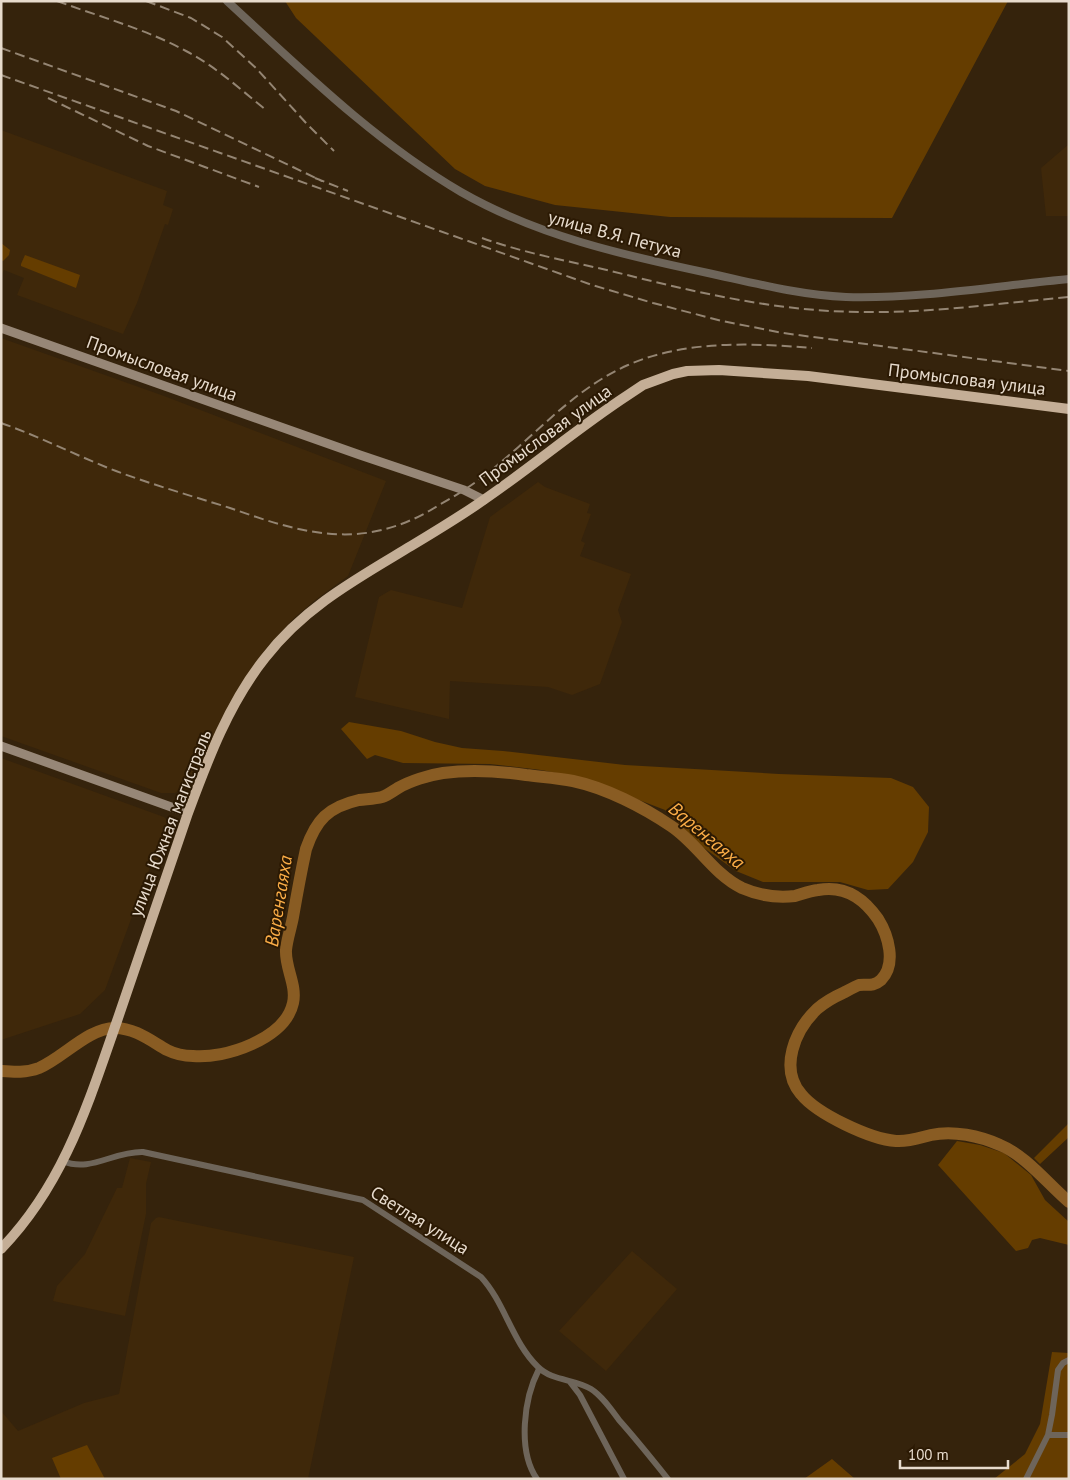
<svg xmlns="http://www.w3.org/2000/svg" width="1070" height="1480" font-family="'PT Sans',sans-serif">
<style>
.built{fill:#3f280a}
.green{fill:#653d00}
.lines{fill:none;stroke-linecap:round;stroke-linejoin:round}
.river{stroke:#895c23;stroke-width:12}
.minor{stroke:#6e655a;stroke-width:6}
.tertiary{stroke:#6e655a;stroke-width:8}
.secondary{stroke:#978777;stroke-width:9}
.trunk{stroke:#c4ae96;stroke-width:10}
.rail{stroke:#948573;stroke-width:2;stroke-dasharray:10 5;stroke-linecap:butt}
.labels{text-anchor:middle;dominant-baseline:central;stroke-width:4;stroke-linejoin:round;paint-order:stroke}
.street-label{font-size:18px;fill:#e7dbcd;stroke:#2b1903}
.water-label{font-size:19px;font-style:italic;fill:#fbad47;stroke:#2b1903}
</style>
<rect width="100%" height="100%" fill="#35230c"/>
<!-- built -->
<path class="built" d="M1 130 167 191 163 205 173 209 168 225 165 224 137 303 123 334 17 295 24 278 4 270 1 276Z
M1069 144V216H1046L1041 168Z
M1 338 164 396 386 481 348 576 314 601 294 618 267 647 245 678 226 711 195 775 189 783 175 793H161L1 736Z
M538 482 545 487 590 504 587 513 591 514 581 541 585 543 580 556 631 574 618 610 622 622 600 684 572 695 548 687 450 681 449 719 355 697 379 597 391 590 462 608 490 517Z
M1 758 164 817 169 822 171 828 161 858 152 862 105 990 80 1014 1 1040Z
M130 1158 151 1162 146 1184V1214L125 1316 53 1301 57 1286 85 1254 117 1188H122Z
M159 1217 354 1257 308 1479H1V1411L18 1431 84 1403 119 1394 151 1223 156 1218Z
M632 1251 677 1289 606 1371 559 1331Z"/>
<!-- green -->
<path class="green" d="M285 1H1008L892 218 670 217 555 205 485 186 455 169 296 18Z
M1 243 10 250 9 255 3 261 1 260Z
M25 255 80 275 76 288 21 266V264Z
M349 722 401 731 435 742 462 748 503 751 625 765 779 774 891 778 913 787 929 807 928 832 913 862 888 889 868 890 840 882H763L736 871 704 848 665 810 582 778 541 770 490 764 403 763 375 755 367 759 341 729Z
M1069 1123V1137L1040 1164 1034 1158Z
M957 1141 980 1145 1004 1153 1031 1175 1045 1200 1069 1222V1245L1040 1238 1032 1240 1028 1248 1016 1251 938 1165Z
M1052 1352 1069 1353V1479H994L1025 1454 1040 1424Z
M87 1445 105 1479H61L52 1458Z
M832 1459 855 1479H804Z"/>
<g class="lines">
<!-- river -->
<path class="river" d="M1 1071C14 1072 26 1073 39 1068 63 1058 88 1028 115 1028 135 1028 151 1041 167 1050 175 1054 184 1056 193 1056 225 1059 285 1039 293 1003 297 985 285 968 286 950 287 939 291 928 293 917 297 894 301 872 306 849 316 820 328 807 359 800 366 799 375 799 382 797 388 795 393 791 398 788 410 781 429 775 443 773 471 769 499 771 526 775 542 777 558 778 573 781 606 788 643 807 671 826 697 843 713 874 742 888 758 895 778 898 795 896 802 894 810 891 818 890 844 885 863 897 878 919 888 935 897 964 881 980 873 987 867 984 859 985 854 987 847 991 843 993 834 997 824 1003 817 1009 795 1030 779 1068 801 1094 817 1114 870 1139 896 1141 908 1142 919 1138 931 1135 953 1130 980 1136 1000 1145 1025 1155 1048 1184 1069 1202"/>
<!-- minor -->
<path class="minor" d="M63 1161C90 1173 114 1151 143 1152L363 1200 481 1277C505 1303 512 1342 538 1367 552 1381 575 1379 591 1389 602 1396 611 1409 619 1420 636 1439 652 1459 668 1479
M570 1382 580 1395 624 1479
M1048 1435 1052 1415 1058 1370 1063 1363 1069 1360
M537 1479C517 1450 524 1398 539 1369
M1026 1479 1048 1435H1069"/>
<!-- tertiary -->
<path class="tertiary" d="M227 1C301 69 374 141 461 192 538 236 623 255 708 273 754 283 799 295 846 297 919 299 996 286 1069 279"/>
<!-- secondary -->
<path class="secondary" d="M1 328 360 455 464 490 484 500
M1 746 188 813"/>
<!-- trunk -->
<path class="trunk" d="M1 1249C64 1184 88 1104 117 1021 141 952 164 882 188 813 208 759 229 703 265 658 304 607 358 578 411 546 436 531 461 516 485 499 533 466 579 427 628 395L643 385 673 374 687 371 719 370 808 376 1069 409"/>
<!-- rail -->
<path class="rail" d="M57 1C100 17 146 29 186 51 215 66 240 89 266 110
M146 1 191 18 222 37 256 68 306 123 334 151
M1 48 176 111 322 181
M1 75 406 219 592 285 653 303 722 321 783 333 1069 371
M48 98 148 146 259 187
M315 178 348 191
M482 238C524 253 568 261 611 271 694 292 778 312 865 312 932 313 1001 303 1069 297
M1 423C41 437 77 456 116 471 153 485 192 496 230 508 270 522 313 537 356 534 386 532 414 521 439 505 459 494 477 482 494 468 538 432 576 388 628 365 685 340 752 343 812 348"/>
</g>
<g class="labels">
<!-- street labels -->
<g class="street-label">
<text transform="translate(615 234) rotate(15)">улица В.Я. Петуха</text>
<text transform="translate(162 368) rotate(20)">Промысловая улица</text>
<text transform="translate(967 379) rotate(7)">Промысловая улица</text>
<text transform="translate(545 435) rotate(-36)">Промысловая улица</text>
<text transform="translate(170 823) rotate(-69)">улица Южная магистраль</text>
<text transform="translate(420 1220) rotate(32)">Светлая улица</text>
</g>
<!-- water labels -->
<g class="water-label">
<text transform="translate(707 835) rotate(40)">Варенгаяха</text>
<text transform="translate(278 901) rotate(-81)">Варенгаяха</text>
</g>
</g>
<!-- border -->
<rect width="1070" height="1480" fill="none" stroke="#e7dbcd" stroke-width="5"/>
<!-- scale -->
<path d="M900 1460v8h108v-8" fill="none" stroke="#e7dbcd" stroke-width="2.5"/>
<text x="908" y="1460" font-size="15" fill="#e7dbcd" stroke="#2b1903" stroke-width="4" paint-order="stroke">100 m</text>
</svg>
